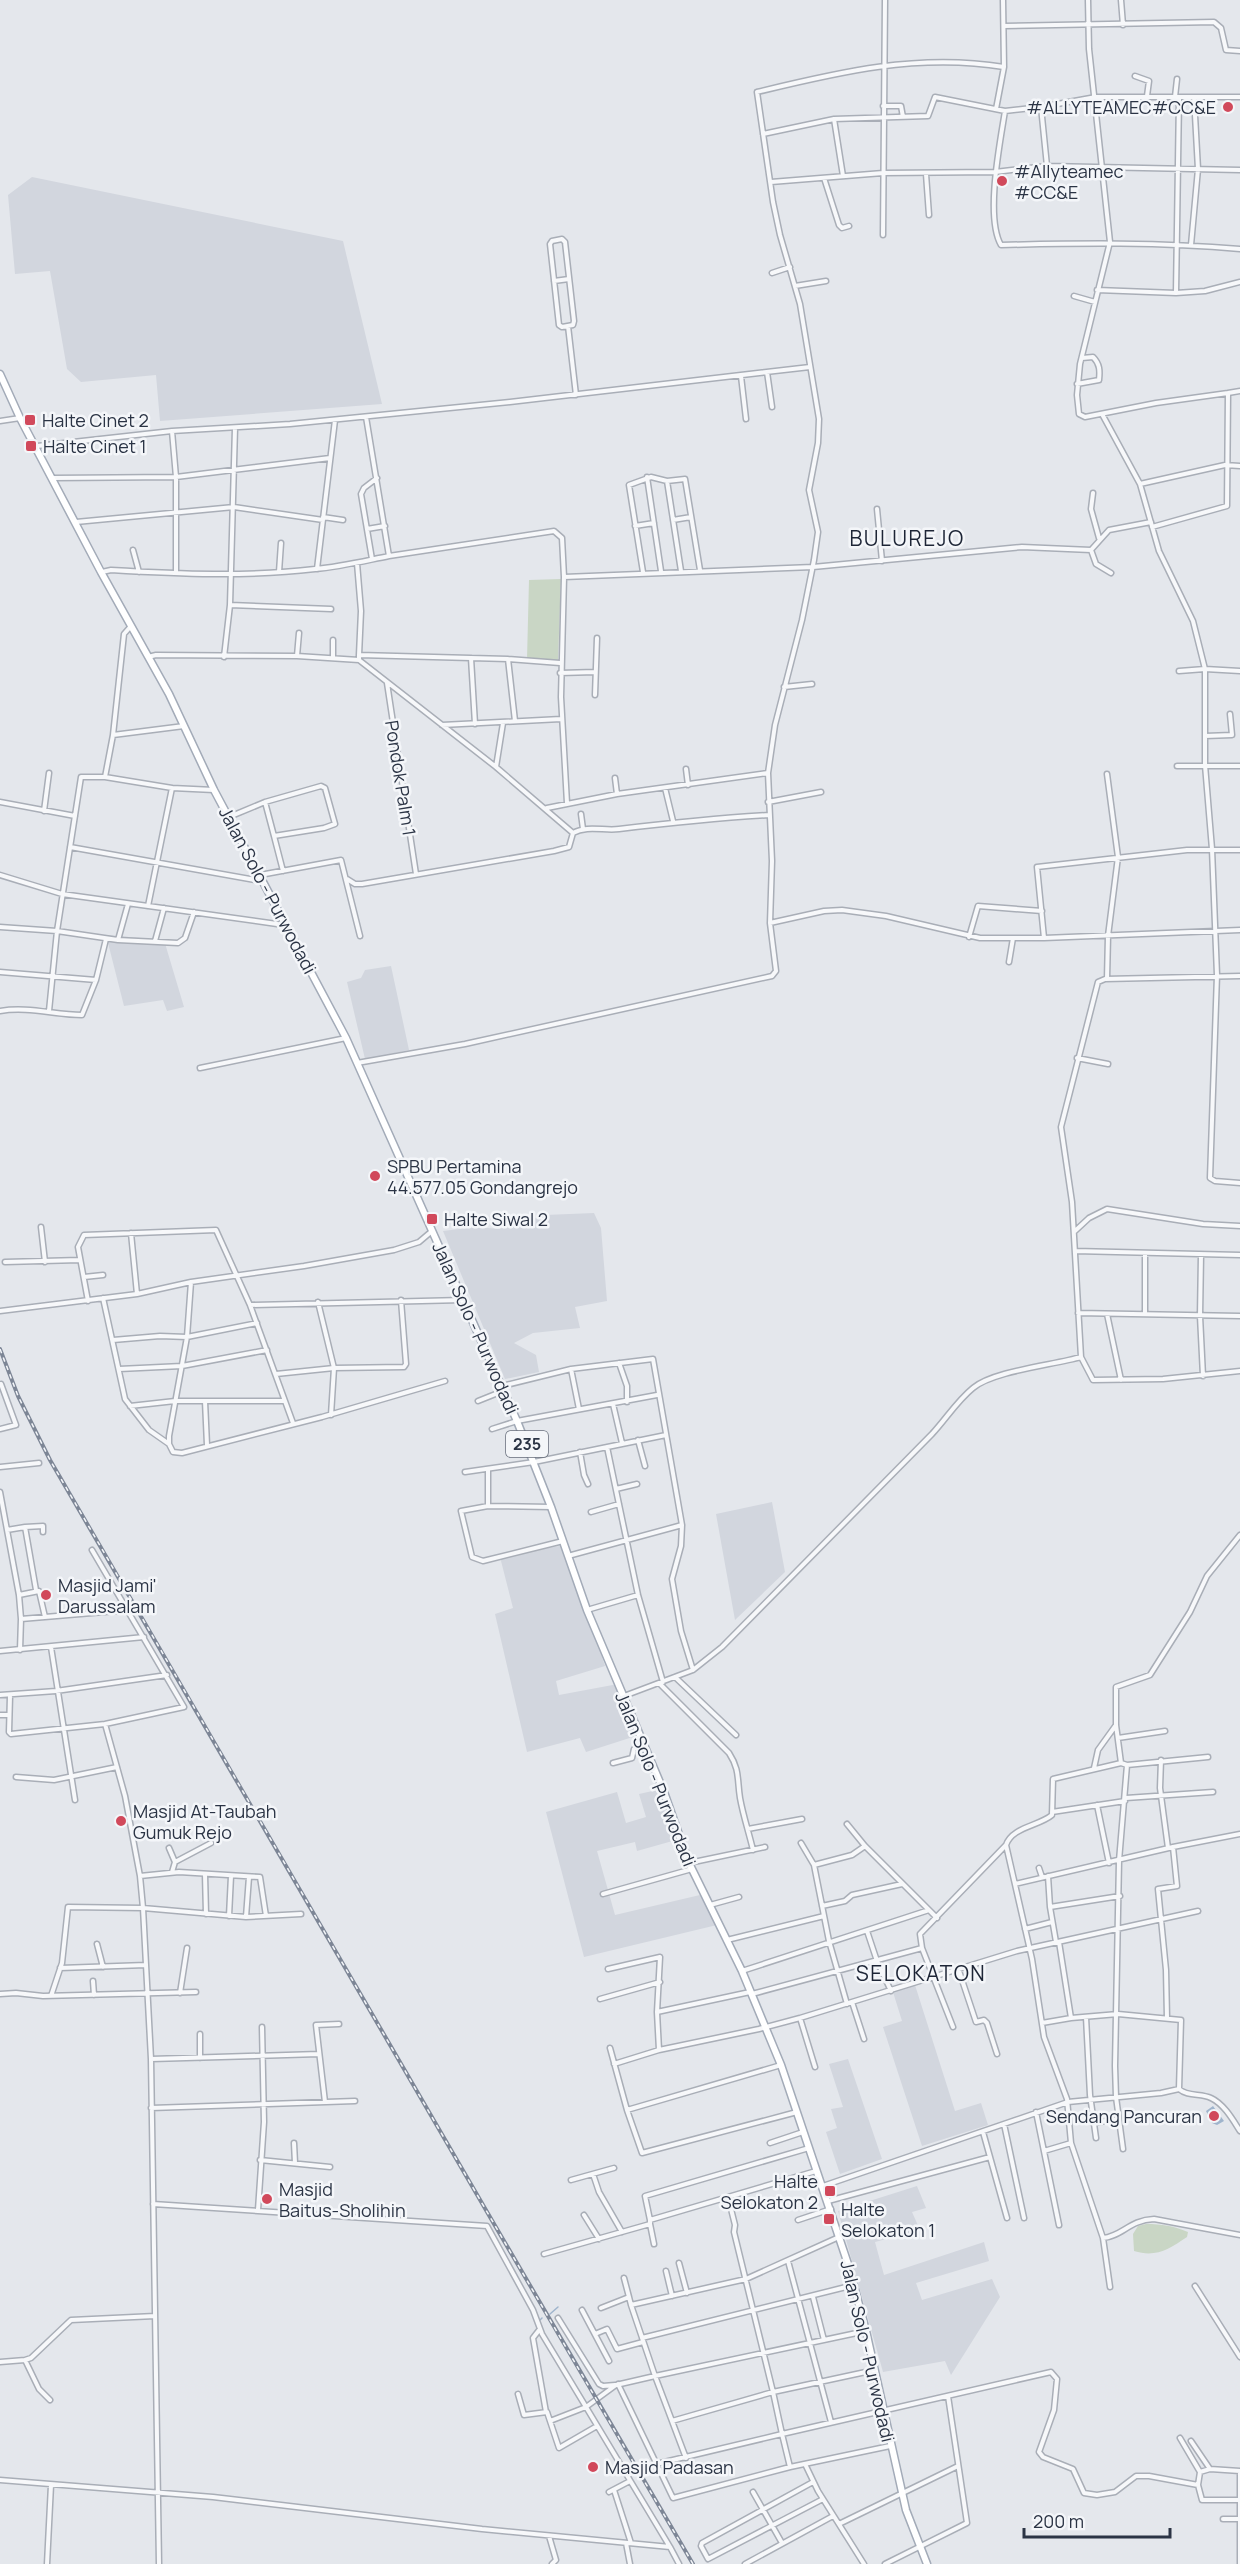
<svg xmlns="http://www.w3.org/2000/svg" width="1240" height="2564" font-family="Manrope,sans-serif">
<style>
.built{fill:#d2d6de}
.green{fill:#c9d6c5}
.water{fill:#9fb4cc}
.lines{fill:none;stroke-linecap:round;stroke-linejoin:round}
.stream{stroke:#9fb4cc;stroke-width:1.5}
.street-casing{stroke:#a9aeb7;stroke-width:7}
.primary-casing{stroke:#a3abb8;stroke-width:9}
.street{stroke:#f7f8fa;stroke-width:4}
.primary{stroke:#fff;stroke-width:6}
.rail-casing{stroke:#7d8696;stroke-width:4}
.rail{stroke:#f4f6f9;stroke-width:1.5;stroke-dasharray:4.5;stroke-linecap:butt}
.poi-dot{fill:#d1495b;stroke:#f4f6f9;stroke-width:2}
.labels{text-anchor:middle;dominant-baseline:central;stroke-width:5;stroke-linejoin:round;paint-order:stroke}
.shield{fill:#f4f6f9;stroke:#676e7b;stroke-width:1.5}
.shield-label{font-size:16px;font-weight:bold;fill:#2b3445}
.poi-label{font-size:18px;fill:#2b3445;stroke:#f4f6f9;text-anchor:start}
.street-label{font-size:18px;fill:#2b3445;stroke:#f4f6f9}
.quarter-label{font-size:21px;letter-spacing:1.5px;fill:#1d2536;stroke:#f4f6f9}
</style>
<rect width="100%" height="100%" fill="#e4e7ec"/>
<!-- built -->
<path class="built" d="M32 177 343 241 382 404 160 421 156 375 81 382 67 369 50 271 15 274 8 195Z
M106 935 164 940 184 1007 167 1011 163 1000 124 1006Z
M391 966 409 1050 365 1059 347 982 361 978 365 970Z
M594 1213 601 1228 607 1301 575 1307 580 1328 533 1333 514 1343 536 1355 539 1372 505 1379 443 1231 476 1227 499 1229 545 1215Z
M772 1502 785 1572 735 1620 716 1514Z
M565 1545 605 1666 556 1681 559 1695 618 1684 639 1735 586 1752 580 1738 527 1752 495 1614 513 1608 500 1557Z
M657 1790 676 1840 637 1851 635 1842 597 1851 615 1915 700 1895 717 1925 584 1957 546 1812 617 1792 626 1823 646 1817 639 1794Z
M915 1985 955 2111 981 2103 988 2125 922 2146 883 2027 902 2021 893 1992Z
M848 2059 882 2159 840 2174 826 2132 837 2128 831 2109 843 2107 829 2064Z
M917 2186 926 2208 912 2212 920 2230 875 2242 884 2275 984 2242 989 2261 916 2283 922 2300 992 2279 1000 2297 951 2375 945 2361 883 2372 838 2211Z"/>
<!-- green -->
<path class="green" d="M561 579 558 660 527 659 529 580Z
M1146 2224C1161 2224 1174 2226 1188 2232L1187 2237C1169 2249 1156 2258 1134 2251L1133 2234 1138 2226Z"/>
<!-- water -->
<path class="water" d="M1213 2106 1224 2121 1217 2125 1212 2123 1206 2111Z"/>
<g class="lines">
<!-- stream -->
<path class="stream" d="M550 2314 558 2307
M540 2320 542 2318"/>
<!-- street casing -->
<g class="street-casing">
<path id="street" d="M1003 0 1004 67
M1088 0 1089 49 1110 242 1080 364 1077 395 1079 414 1085 417 1156 403 1228 393
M1121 0 1123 25
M1004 26 1214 22 1221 28 1226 50 1240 51
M1135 76 1149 81 1147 96
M1175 97 1177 79
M883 106H901L903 117
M996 109 1004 67C918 53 839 72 757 92L773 202 780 235 800 304 819 419 818 443 809 490 818 532 814 560 802 620 775 725 768 773 772 861 770 923 824 911 842 910 886 916 980 938H1044L1240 930
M1005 111C1000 143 985 217 1001 245 1081 243 1160 242 1240 249
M834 119 843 176
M763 134 834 119 928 116 935 97 1005 111 1041 107
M1047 166 1041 107 1096 97H1240
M926 174 929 215
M824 178 839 225 842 228 849 226
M771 182 883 173 995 172 1047 166 1240 170
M883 235 885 0
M562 239 565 242 574 321 573 325 562 327 559 325 550 244 552 241Z
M1191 245 1198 169 1194 97
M772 273 790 267
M554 281 569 279
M795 286 826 281
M1097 290 1176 293 1205 291 1240 282
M1176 293 1179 98
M1074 296 1095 302
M568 326 576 395
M767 372 772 407
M741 376 746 419
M1077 384 1099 380C1100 371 1100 364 1093 357L1082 358
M1102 414 1140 484 1159 551 1193 621 1205 669V765L1212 849 1217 975 1210 1178 1215 1181 1240 1183
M0 421 20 418
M172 431 176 477V572
M37 446 172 431 290 424 510 402 810 367
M647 477 661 571
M53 478 176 477 330 458
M667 481 681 571
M1140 484 1225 465 1240 466
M1093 493 1091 509 1099 538
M877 509 882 561
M323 517 343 520
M673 520 691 517
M76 522 234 507 323 520
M635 526 654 523
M1152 527 1227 506 1228 393 1240 391
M367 529 385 526
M133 550 139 572
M1091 550 1109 530 1151 522
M389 556 554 531 562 538 564 577
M372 559 361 494 364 488 377 478
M357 563 361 611 359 655
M317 569 335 420
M102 572 111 570C179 574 248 577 315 569 340 567 364 561 389 556L366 417
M279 572 281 543
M643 572 629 485 651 477 667 481 685 479 700 570
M230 605 331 609
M297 656 299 633
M148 657 156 655 297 656 359 660
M224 657 230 605 235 428
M333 657V640
M471 658 475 724
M508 659 515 721
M560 663 508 659 359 655V660L496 767 573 833
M1179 671 1205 669 1240 671
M560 673 595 672
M387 683 416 874
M784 687 812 684
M595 695 597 638
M442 725 561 719
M113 735 184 726
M1205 736 1232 735 1230 714
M1177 766H1240
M496 767 503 723
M686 769 688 785
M1107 774 1118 857 1108 936 1107 979
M105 777 113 735 124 634 131 626
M615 778 617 794
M665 788 673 821
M0 802 75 816
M265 802 274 836
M768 802 821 792
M567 803 561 697 564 577 813 567 1022 547 1091 550 1096 564 1111 573
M547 808 617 794 768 773
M44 811 49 773
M581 814 583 829
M229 817 265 802 321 786 325 788 335 824 324 828 274 836 283 871
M573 833C587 825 604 831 619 829 669 823 718 818 769 815
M70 847 261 881
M0 875 62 894 284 925
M260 875 341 860 360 936
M347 879 355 884H362L554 851 569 847 573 833
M148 906 172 788
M0 927 57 931 118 940 178 943 185 938 194 912
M969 937 978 906 1042 911
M1044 938 1037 867 1187 850H1240
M118 940 128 904
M155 941 164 908
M1009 962 1013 938
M0 972 96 980
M1240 976 1105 979 1098 982 1061 1127 1072 1202 1081 1357 1093 1380 1163 1379 1240 1371
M0 1011C28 1006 55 1015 82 1015L96 980 106 939
M49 1011 57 931 81 777H105L172 788 214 790
M1077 1058 1108 1064
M357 1063 465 1044 772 976 776 971 770 923
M200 1068 346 1038
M41 1227 45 1262
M1075 1231 1089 1218 1107 1209 1203 1224 1240 1226
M131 1233 137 1294
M1075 1251 1240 1255
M1201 1255 1200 1316 1203 1376
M5 1262 80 1260
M84 1277 103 1275
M191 1282 187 1337 169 1436V1444L173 1452 182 1453 322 1417 445 1381
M103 1298 125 1399 149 1430 169 1444
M88 1301 78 1247 84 1235 216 1230 250 1305 293 1423
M318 1302 334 1368 331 1415
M250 1305 463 1300
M0 1311 137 1294 191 1282 304 1266 394 1250 419 1242 432 1231
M1078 1313 1240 1316
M1107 1314 1121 1380
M1145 1314V1253
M113 1340 160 1336 187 1337 257 1323
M619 1363 627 1386V1402
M119 1369 182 1366 267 1350
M571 1369 579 1409
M276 1374 334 1368 404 1367 406 1364 401 1300
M502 1386 571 1369 653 1359 682 1525 681 1546 672 1579 681 1631 693 1670
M205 1401 207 1445
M478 1401 503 1391
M613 1404 622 1443
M130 1406 175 1401H284
M0 1429 16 1425 1 1384
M492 1429 517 1421 657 1395
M638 1440 645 1466
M607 1447 638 1595 663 1682
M580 1452 584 1475 588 1484
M0 1467 39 1463
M465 1472 534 1462 666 1435
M616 1489 637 1484
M0 1492 19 1595 21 1619 128 1610
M488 1506V1469
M551 1507 488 1506 461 1511 472 1557 483 1561 563 1541
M591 1512 619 1504
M25 1527 43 1526V1532
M7 1530 25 1527 36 1590
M568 1556 682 1525
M19 1595 39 1591 45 1617
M587 1610 638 1595
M51 1647 75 1800
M20 1650 21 1619
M0 1651 144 1637
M675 1677 736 1735
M659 1683 729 1753C740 1770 737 1779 740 1798 743 1815 749 1833 753 1850
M0 1695 56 1691 167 1675
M10 1696 9 1732 11 1734 105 1724 184 1707 92 1550
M624 1696 693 1670 722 1647 932 1434C946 1419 957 1401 973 1388 993 1371 1053 1365 1081 1357
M0 1715H9
M105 1724 125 1796 140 1876 143 1908 151 2059 159 2564
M1118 1738 1165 1731
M1161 1760 1160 1788 1168 1848
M613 1763 632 1758 634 1749 644 1745
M1127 1765 1208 1757
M1094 1768 1098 1750 1116 1725
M16 1777 54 1780 117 1767
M1126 1798 1213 1792
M1097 1805 1109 1863
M1052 1812 1125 1801
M847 1824 865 1846 937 1918
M748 1829 802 1819
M801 1843 814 1865 829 1941 847 2004
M169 1848 175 1862
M689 1863 765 1847
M814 1865 852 1855 865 1846
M1039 1868 1042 1877
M172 1872 175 1862 211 1843
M205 1874 206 1914
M140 1876 179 1872 260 1877 266 1916
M1048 1876 1050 1907 1120 1896
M1015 1884 1173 1847 1240 1834
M603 1894 692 1869
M710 1905 739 1897
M822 1906 845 1901 852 1895 902 1884
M1050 1907 1056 1942
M229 1916 231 1876
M246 1917 249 1877
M1025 1929 1052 1922
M867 1931 877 1961 891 1991
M727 1940 824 1916
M1059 1942 1071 2018 1118 2014 1181 2020 1179 2089
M97 1944 103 1967
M60 1968 146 1965
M958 1968 976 2022 984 2020 987 2023 997 2054
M608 1969 660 1957 657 2012 659 2050
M742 1971 929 1910
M93 1981 94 1995
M180 1993 187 1948
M0 1994 16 1993 43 1996 196 1992
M752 1994 922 1948
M51 1996 62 1963 68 1907 143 1908 246 1917 301 1914
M600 1999 660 1982
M852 2002 864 2039
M657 2012 750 1992
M1086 2017 1090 2095 1096 2138
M800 2018 815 2067
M1167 2018 1166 1970 1158 1889 1177 1886 1173 1847
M1042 2023 1071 2018
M953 2027 922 1948 920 1934 1006 1845
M610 2048 627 2110 642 2153 797 2112
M200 2058V2034
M151 2059 319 2054
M614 2064 659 2050 759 2029 800 2018 1017 1951 1198 1911
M325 2102 316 2025 339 2024
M151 2108 355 2101
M627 2110 781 2065
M1036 2112 1059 2225
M1094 2123 1118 2119
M1004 2124 1024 2218
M983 2132 1007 2218
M294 2143 295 2163
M770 2143 803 2132
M1123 2149 1116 2097 1115 2066 1119 1861 1127 1765 1121 1763 1116 1725V1687L1150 1675 1190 1612 1207 1576 1240 1535
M1044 2151 1071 2143
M260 2160 330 2167
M593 2174 599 2192 622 2232
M571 2180 614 2168
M823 2186 1068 2102 1161 2093 1179 2089C1188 2097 1201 2093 1211 2098 1224 2104 1233 2120 1240 2131
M728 2197 735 2225 734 2232 773 2392 875 2370
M828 2201 990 2157
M153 2204 487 2226 533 2310 542 2334 586 2407 550 2421
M258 2210 264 2122 262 2027
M584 2215 599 2239
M650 2220 645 2196 809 2148
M798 2220 831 2209
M650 2224 654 2244
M1103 2238C1123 2236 1129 2220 1154 2219L1240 2235
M544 2254 650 2224V2220L816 2171
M788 2261 831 2422
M679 2263 687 2293
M666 2271 672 2296
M624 2278 629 2297
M1195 2286 1240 2357
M1110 2287 1103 2238 1071 2143 1067 2099 1044 2037 1032 1959 1006 1845C1012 1827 1039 1826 1052 1815L1053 1779 1121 1763
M813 2297 824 2340
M601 2308 629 2297 631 2305
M582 2310 609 2361
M558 2318 599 2384 603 2386 615 2385
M540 2329 533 2338 546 2412
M866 2331 655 2376 672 2421 773 2392 782 2434 1051 2372 1057 2379 1054 2410 1039 2452 1043 2457 1073 2469 1084 2493 1097 2495 1115 2492 1136 2476H1149L1198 2485 1202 2500H1240
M595 2334 607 2329 617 2349 643 2342
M642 2338 854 2285
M25 2360 31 2358 71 2320 155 2316
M0 2362 25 2360 39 2389 50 2400
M618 2384 673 2498 790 2467
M518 2394 524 2415 547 2412 559 2448 597 2426
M672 2421 686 2458
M1180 2438 1200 2472 1198 2485
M1191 2441 1210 2469
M656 2464 782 2434 790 2467 890 2446
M805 2464 818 2491 864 2564
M1200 2472 1210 2469 1240 2471
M0 2480 213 2497 482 2529 670 2547 586 2407 616 2385 655 2376 631 2305 746 2279 839 2237
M813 2482 702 2543 701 2546 708 2559 823 2499
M614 2490 631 2543
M609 2492 630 2481
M753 2492 782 2543
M1223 2519H1239
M839 2524 958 2466
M549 2536 556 2560 552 2564
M626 2543 630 2564
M670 2547 679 2564
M47 2564 51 2485
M745 2564 833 2516
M885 2564 967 2523 948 2396
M1240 2564V2473"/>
</g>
<!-- primary casing -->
<g class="primary-casing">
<path id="primary" d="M0 374 20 418 101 572 169 694 214 790 346 1038 517 1421 551 1507 587 1610 664 1792 689 1863 742 1971 781 2065 849 2267 866 2331 906 2510 927 2564"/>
</g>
<!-- street -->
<use href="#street" class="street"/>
<!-- primary -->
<use href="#primary" class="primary"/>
<!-- rail casing -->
<g class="rail-casing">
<path id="rail" d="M0 1349 18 1396 50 1460C265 1828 477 2197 693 2564"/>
</g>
<!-- rail -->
<use href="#rail" class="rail"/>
</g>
<!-- markers -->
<g class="poi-dot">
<circle cx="1228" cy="107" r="6"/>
<circle cx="1002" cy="181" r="6"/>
<rect x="24" y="414" width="12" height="12" rx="3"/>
<rect x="25" y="440" width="12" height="12" rx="3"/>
<circle cx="375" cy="1176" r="6"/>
<rect x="426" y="1213" width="12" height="12" rx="3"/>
<circle cx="46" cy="1595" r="6"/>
<circle cx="121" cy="1821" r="6"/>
<circle cx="1214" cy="2116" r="6"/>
<rect x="824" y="2185" width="12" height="12" rx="3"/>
<circle cx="267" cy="2199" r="6"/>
<rect x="823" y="2213" width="12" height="12" rx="3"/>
<circle cx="593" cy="2467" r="6"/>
</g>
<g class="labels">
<!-- shield labels -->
<rect class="shield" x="506" y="1431" width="42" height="26" rx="4.5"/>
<g class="shield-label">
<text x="527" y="1444">235</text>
</g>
<!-- poi labels -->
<g class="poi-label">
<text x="1216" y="107" text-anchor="end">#ALLYTEAMEC#CC&amp;E</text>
<text x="1014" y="171">#Allyteamec<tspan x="1014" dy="21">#CC&amp;E</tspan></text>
<text x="42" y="420">Halte Cinet 2</text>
<text x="43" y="446">Halte Cinet 1</text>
<text x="387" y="1166">SPBU Pertamina<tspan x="387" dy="21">44.577.05 Gondangrejo</tspan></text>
<text x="444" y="1219">Halte Siwal 2</text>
<text x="58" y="1585">Masjid Jami'<tspan x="58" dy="21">Darussalam</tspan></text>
<text x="133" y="1811">Masjid At-Taubah<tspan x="133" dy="21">Gumuk Rejo</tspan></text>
<text x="1202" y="2116" text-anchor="end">Sendang Pancuran</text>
<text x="818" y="2181" text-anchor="end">Halte<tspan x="818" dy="21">Selokaton 2</tspan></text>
<text x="279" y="2189">Masjid<tspan x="279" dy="21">Baitus-Sholihin</tspan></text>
<text x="841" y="2209">Halte<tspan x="841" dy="21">Selokaton 1</tspan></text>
<text x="605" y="2467">Masjid Padasan</text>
</g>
<!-- street labels -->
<g class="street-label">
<text transform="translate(401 778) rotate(81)">Pondok Palm 1</text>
<text transform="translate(268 890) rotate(62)">Jalan Solo - Purwodadi</text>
<text transform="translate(476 1328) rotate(66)">Jalan Solo - Purwodadi</text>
<text transform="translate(656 1779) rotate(68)">Jalan Solo - Purwodadi</text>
<text transform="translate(868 2351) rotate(77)">Jalan Solo - Purwodadi</text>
</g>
<!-- quarter labels -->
<g class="quarter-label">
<text x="907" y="538">BULUREJO</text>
<text x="921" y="1973">SELOKATON</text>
</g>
</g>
<!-- scale -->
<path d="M1024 2528v9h146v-9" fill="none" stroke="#2b3445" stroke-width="3"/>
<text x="1033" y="2528" font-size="18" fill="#2b3445" stroke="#f4f6f9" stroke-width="4.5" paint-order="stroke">200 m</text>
</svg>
